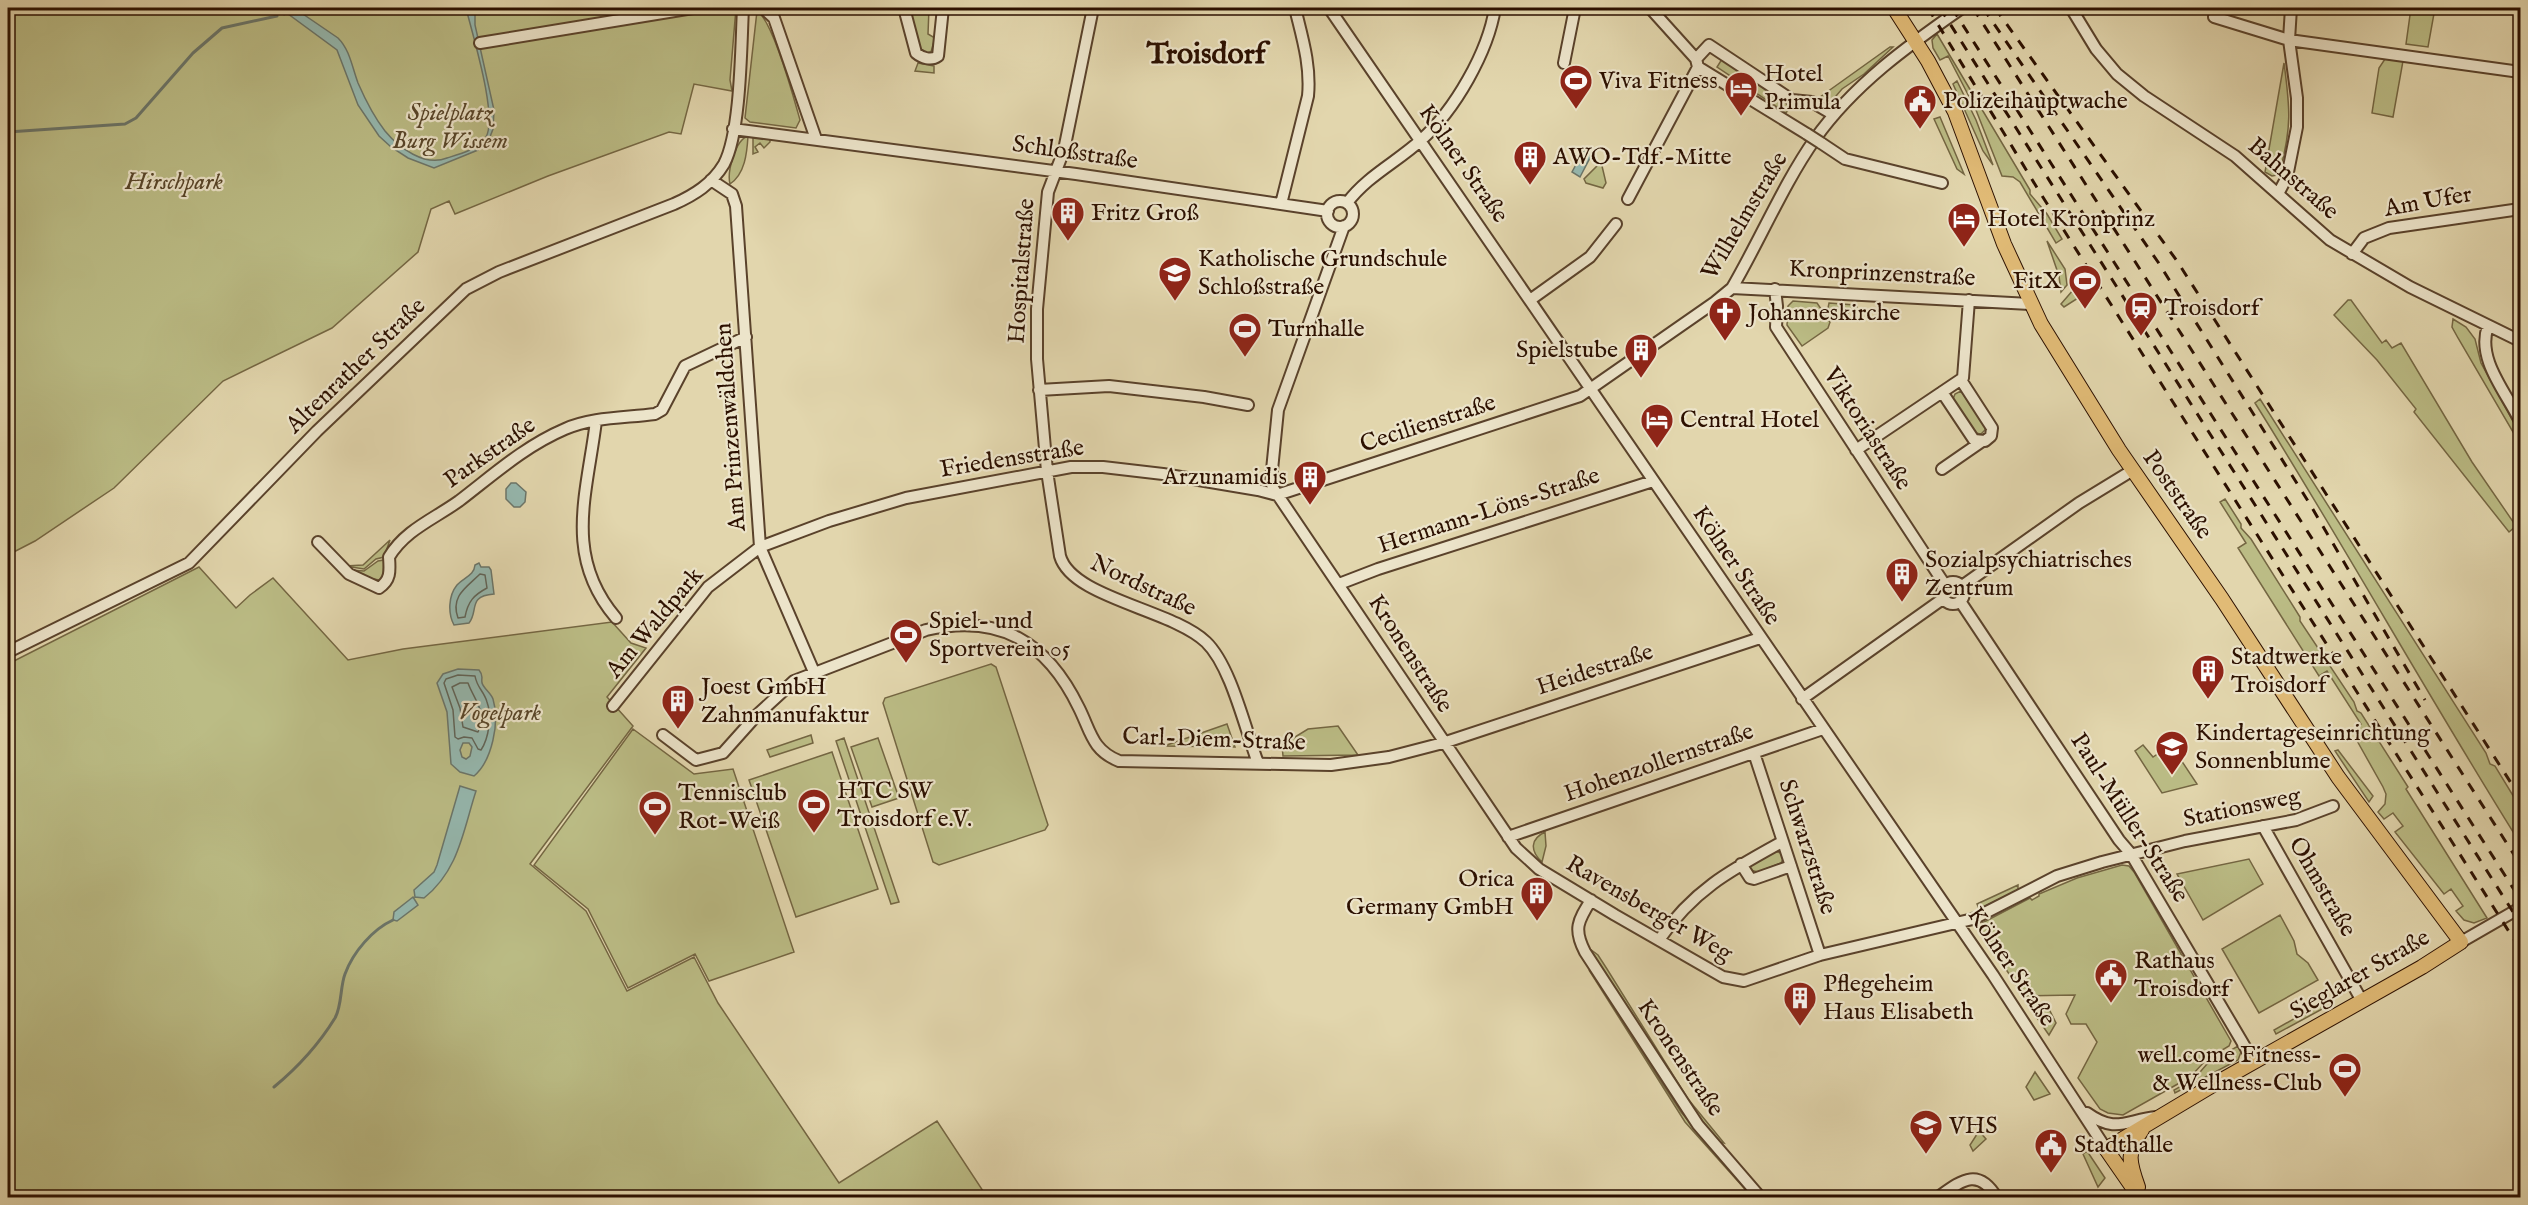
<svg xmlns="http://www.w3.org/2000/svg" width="2528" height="1205" font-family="'IM FELL English',serif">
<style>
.green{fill:#bbbc85;stroke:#746642;stroke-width:1.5}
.water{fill:#95b8af;stroke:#6b7569;stroke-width:1.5;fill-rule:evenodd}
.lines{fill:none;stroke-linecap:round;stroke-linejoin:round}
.shore{stroke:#606458;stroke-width:1.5}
.stream{stroke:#6b7569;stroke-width:3}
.minor-casing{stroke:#5a422b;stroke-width:14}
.major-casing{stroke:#2c1000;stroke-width:16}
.minor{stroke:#ece4ca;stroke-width:10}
.major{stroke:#e1bb76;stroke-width:14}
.rail{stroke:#2c1000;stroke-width:3;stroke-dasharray:10 10;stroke-linecap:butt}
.minor-bridge-casing{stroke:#5a422b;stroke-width:14;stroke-linecap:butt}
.minor-bridge{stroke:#ece4ca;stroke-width:10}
.labels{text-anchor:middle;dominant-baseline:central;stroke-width:4.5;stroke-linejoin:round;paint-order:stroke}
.poi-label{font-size:24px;fill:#2c1000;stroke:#ece4ca;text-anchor:start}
.park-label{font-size:24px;font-style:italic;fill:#574428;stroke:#ece4ca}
.street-label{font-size:24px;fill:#2c1000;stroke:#ece4ca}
.district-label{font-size:30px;font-weight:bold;fill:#2c1000;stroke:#ece4ca}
</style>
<rect width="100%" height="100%" fill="#e2d6ad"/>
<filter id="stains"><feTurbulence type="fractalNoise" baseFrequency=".00333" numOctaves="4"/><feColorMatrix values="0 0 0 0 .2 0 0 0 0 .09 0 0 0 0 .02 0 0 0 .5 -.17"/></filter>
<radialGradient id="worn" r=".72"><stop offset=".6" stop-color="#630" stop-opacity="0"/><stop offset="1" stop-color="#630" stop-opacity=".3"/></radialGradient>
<!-- green -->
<path class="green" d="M8 8H736L730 80 732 91 694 84 681 134 669 132 548 176 455 214 449 201 431 209 418 252 332 328 223 381 114 488 35 541 8 555Z
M909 8H929L928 34 935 38 931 52 926 53 920 50Z
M2411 8H2435L2428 47 2406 44Z
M757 11C773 20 794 99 800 120L796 128 750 122 745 118Z
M1937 34 2030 190V194L2047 214 2062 239 2056 243 2020 182 2013 177 2002 176 1976 110 1948 56 1940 60 1933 48 1932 40Z
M1890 47H1893L1864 74 1842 89 1830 103 1821 102 1820 97Z
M1722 59 1791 106 1786 113 1717 67Z
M2385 59 2403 61 2393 117 2372 113 2379 68Z
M918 63 934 66V73L915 71Z
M2284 63C2290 108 2292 126 2280 171L2277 175 2272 176 2265 172Z
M1957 81 1976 120 1993 165 1983 151 1953 84Z
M1940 117 1964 174 1957 169 1934 119Z
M748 136C747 153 745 174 730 184 727 172 735 140 748 136Z
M753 136 770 139V142L764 148 760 143 755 147 758 152 753 154Z
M1599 164 1602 166 1606 183 1603 188 1586 183 1584 179Z
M2047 241 2065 269 2067 285 2061 292 2059 276Z
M2082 275 2089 288 2085 291 2086 293 2064 307 2061 304 2080 282 2077 278Z
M2348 300H2351L2382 343 2386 340 2392 348 2401 343 2472 462 2516 526 2509 532 2414 412 2416 409 2377 360 2334 315Z
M1793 301 1817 303 1830 322 1828 328 1802 346 1787 325 1788 306Z
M1829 303 1855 305 1857 307 1842 317 1841 315 1836 318 1828 308Z
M2453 319 2466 327 2475 339 2481 363 2520 434V444L2458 338 2452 327Z
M1961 391 1985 426V430L1981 434 1975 433 1953 399 1955 394Z
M2260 399 2486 753 2490 764 2495 766 2520 807V843C2429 698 2346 548 2255 403Z
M2225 499 2241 524V528L2251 539 2300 617V621L2354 702 2357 711 2361 713 2408 787 2406 789 2487 918 2474 923 2464 920 2456 911 2463 906 2451 889 2444 894 2395 832 2403 826 2393 813 2384 819 2378 812 2385 804 2386 794 2383 787 2356 739 2358 737 2354 730 2361 724 2327 671 2319 676 2238 548 2246 543 2220 502Z
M390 540 384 557 376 559 364 569 345 566 363 565Z
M384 560 383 578 379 580 363 577 351 570 364 571 378 561Z
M199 567 236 608 250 595 273 578 348 660 403 649 612 622 631 643 646 648 607 697 633 726 530 864 586 911 627 991 694 957 718 1003 839 1183 937 1121 987 1197 8 1198V664Z
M991 664 996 667 1048 825 1045 830 939 865 933 862 883 703 885 698Z
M1227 724 1235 747 1164 746Z
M1338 726 1358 755 1283 756 1282 745 1308 729Z
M633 729 694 774 733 769 794 952 709 981 695 954 628 988 588 909 534 865Z
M811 735 813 743 770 757 767 750Z
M844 738 899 902 891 904 836 741Z
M878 738 899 798 872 807 851 747Z
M2143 745 2153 757 2171 745 2197 784 2162 793 2135 751Z
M2338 750 2373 796 2369 802 2335 751Z
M832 752 878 889 796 917 749 780Z
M1545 832 1546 846 1542 862C1530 851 1530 839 1545 832Z
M1774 851 1781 853 1783 859 1781 863 1758 872 1750 870V865Z
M2249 859 2263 884 2203 920 2177 874Z
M2122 865 2129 866 2134 872 2231 1041 2229 1046 2207 1059 2192 1075 2183 1081 2123 1115 2108 1113 2100 1109 2078 1078 2097 1042 2086 1024H2071L2066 1014 2075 995 2024 996 1978 928 1982 923 2030 898 2032 900 2039 896V894L2077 878Z
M2018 885V890L1979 909 1977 904Z
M2280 915 2294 941 2297 954 2308 963 2318 980 2259 1013 2222 949Z
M1590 949 1598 955 1607 969 1688 1099 1724 1143 1720 1142 1694 1112Z
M1589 970 1681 1112 1752 1197 1685 1122Z
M2324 1002 2326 1007 2276 1034 2274 1030Z
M2031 1009H2049L2056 1023 2049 1035Z
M2238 1046 2241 1052 2238 1060 2175 1093 2174 1090 2194 1079 2207 1064Z
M2035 1072 2050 1094 2034 1100 2026 1087Z
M1979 1131 1986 1139 1973 1151 1970 1145Z
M2087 1151 2105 1178 2098 1187 2083 1154Z"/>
<!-- water -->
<path class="water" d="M280 8H294L338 38C350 50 352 67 358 83 365 99 374 117 385 131 399 148 425 167 447 158 460 154 479 149 486 137 498 116 472 33 466 8H475V25L494 110 493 129 488 142 478 150 434 168 408 158 391 147 379 136 358 105 337 50Z
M1584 150 1592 154 1580 177 1572 172Z
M511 483H516L526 492 525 502 520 507H514L506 499V489Z
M479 563 481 567H489L491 570 494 594C467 596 479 611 469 623L454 625C448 614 448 596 457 585 464 577 474 576 475 565Z
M458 669 479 670C484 676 481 677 482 683 484 689 491 693 493 699 500 722 492 761 474 776L460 772 451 764 447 712 437 683 443 674ZM463 743H469L472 747 470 756 466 759 462 757 460 750Z
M460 786 476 791C463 831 459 870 424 898L415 897 414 890 434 872 437 865Z
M413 897 418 905 397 921 393 920 394 912Z"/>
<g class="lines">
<!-- shore -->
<path class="shore" d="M480 574 485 575 487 588C474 595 468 601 465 617L458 618C450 596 467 587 480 574Z
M458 675 475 676C477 688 484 691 487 702 492 715 489 738 481 750L478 749 472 738 464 737 458 739 455 737 453 710 444 683 446 679Z
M460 683H468C474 700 488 712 478 732L463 727 460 708 452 687Z"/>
<!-- stream -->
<path class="stream" d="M284 14 287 12
M8 132 125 124 136 118 193 53 222 28 277 16
M274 1087C297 1068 319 1044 335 1018 342 1006 340 987 345 974 353 952 373 929 393 920"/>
<!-- minor casing -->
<g class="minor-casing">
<path id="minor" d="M763 8 774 18 816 139
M904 8 916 53C922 58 931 61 938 56L943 8
M1093 8 1064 150 1048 192 1037 309V359L1047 471 1060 556C1072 598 1171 609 1206 642 1231 666 1245 729 1258 763
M1329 8 1993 975 2106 1149
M1650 8 1696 59 1698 67 1807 134
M2071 8 2096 49 2117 74 2144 96 2235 156 2330 240 2410 287 2520 341
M2214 17 2289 40 2520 72
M480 43 693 8
M1696 59 1709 45 1792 100 1812 102 1834 115
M1564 63 1575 8
M733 129 1076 174 1328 211
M1821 143 1845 159 1942 183
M711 180 732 194 736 206 760 547 814 672
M2278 194 2287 177 2297 127V98L2289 40 2291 8
M1628 199 1698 67
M1327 214a13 13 0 1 1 26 0a13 13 0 1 1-26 0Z
M1347 203C1367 176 1397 162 1421 140 1455 110 1488 52 1495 8
M1281 204 1308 96C1311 65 1302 37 1295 8
M1344 226 1278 410 1271 480 1273 488 1516 848 1539 869 1615 915 1723 977 1744 981 1820 955 1973 919 2057 876 2102 862 2185 841 2296 820 2333 806
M2352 254 2364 238 2389 228 2520 209
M1732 288 2030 304
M1775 289 1777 306 1776 327 1945 585
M1530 300 1590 257 1616 224
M2488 326C2476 359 2506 392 2520 421
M1039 390 1109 386 1204 397 1248 405
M1942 392 1974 440 1985 441 1991 436 1992 428 1961 380
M596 421C587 494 563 556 616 618
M1856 450 1963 378 1969 300
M1942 469 1981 442
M1277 495 1580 396 1715 302 1732 288C1760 240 1784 183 1815 139 1854 84 1909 45 1962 8
M318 542 349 574 379 588C391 580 390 571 389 557 405 530 434 519 459 501 493 475 525 446 565 429 592 417 625 418 655 414L662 410 685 366 746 337
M1942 593a11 11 0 1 1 22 0a11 11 0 1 1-22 0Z
M1339 584 1378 569 1653 481
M1962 586 2079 503 2133 470
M1960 601 2119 840 2131 854 2254 1062
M8 652 189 563 317 431 466 289 499 272 674 204C694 195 712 184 724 164 741 132 741 46 743 8
M1802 699 1944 598
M613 706 708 587 760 547 829 521 906 498 1071 467H1103L1163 474 1258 490 1277 495
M663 735 696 760 723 753 757 715 794 681 926 630C1000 613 1047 642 1079 708 1091 732 1092 750 1119 761L1331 765 1389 757 1443 743 1760 638
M1754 753 1820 955
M2263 826 2362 1001
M1508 837 1823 729
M1741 864 1750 878 1754 879 1791 866
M1591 900C1578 921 1573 929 1585 952L1698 1125 1761 1198
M1659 940C1693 890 1731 870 1782 842
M2461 942 2520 908
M2087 1113C2116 1134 2126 1120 2157 1117
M1937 1198C1961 1181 1978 1166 1997 1198"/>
</g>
<!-- major casing -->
<g class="major-casing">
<path id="major" d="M1894 8 1928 61 1955 112 2004 244 2041 324 2119 450 2222 599 2338 777 2461 942 2422 967 2213 1085 2106 1149 2140 1198
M2138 1187C2129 1162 2126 1152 2142 1130"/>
</g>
<!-- minor -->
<use href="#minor" class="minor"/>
<!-- major -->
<use href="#major" class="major"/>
<!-- rail -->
<path class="rail" d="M1928 8 2039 191 2520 949
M1940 8 2520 923
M1952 8 2520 899
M1973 8 2520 864
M1983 8 2158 262 2308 501 2425 700
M1995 8 2177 261 2520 797"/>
<!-- minor-bridge casing -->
<g class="minor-bridge-casing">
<path id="minor-bridge" d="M1807 134 1821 143"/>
</g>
<!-- minor-bridge -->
<use href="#minor-bridge" class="minor-bridge"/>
</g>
<!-- icons -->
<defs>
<g id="stadium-pin" transform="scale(1.725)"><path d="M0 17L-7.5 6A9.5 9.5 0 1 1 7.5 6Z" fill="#8f2418" stroke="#ece4ca"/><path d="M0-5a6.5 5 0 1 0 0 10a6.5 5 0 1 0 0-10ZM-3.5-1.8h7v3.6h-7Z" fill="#fff"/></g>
<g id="hotel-pin" transform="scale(1.725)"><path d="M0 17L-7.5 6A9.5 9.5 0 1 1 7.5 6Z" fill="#8f2418" stroke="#ece4ca"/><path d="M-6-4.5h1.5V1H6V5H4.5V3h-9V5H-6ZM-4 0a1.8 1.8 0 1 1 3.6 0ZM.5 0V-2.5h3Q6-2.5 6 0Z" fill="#fff"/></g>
<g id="civic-pin" transform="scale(1.725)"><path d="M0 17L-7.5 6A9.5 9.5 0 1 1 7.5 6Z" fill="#8f2418" stroke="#ece4ca"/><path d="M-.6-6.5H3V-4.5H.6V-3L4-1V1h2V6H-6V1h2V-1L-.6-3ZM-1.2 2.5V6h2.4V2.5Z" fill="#fff"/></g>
<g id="building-pin" transform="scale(1.725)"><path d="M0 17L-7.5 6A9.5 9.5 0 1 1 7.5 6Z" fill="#8f2418" stroke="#ece4ca"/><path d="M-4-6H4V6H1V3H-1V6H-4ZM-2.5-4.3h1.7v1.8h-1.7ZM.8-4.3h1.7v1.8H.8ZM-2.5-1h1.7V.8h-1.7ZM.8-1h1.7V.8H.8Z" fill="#fff"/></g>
<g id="school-pin" transform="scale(1.725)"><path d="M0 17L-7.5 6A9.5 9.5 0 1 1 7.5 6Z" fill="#8f2418" stroke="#ece4ca"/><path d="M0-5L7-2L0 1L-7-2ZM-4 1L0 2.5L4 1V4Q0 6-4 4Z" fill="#fff"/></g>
<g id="station-pin" transform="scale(1.725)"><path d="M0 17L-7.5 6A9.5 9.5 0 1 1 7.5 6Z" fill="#8f2418" stroke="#ece4ca"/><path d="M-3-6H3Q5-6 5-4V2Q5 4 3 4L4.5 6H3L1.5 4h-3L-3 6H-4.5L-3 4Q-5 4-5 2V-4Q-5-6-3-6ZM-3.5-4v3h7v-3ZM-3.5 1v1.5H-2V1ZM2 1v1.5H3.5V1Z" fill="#fff"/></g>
<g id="church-pin" transform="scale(1.725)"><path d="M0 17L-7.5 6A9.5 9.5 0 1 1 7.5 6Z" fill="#8f2418" stroke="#ece4ca"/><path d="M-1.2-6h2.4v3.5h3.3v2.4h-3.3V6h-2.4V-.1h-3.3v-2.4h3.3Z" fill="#fff"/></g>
</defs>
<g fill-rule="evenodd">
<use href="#stadium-pin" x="1576" y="81"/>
<use href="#hotel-pin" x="1741" y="88"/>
<use href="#civic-pin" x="1920" y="101"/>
<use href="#building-pin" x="1530" y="157"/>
<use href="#building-pin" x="1068" y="213"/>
<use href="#hotel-pin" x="1964" y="219"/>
<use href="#school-pin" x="1175" y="273"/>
<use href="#stadium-pin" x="2085" y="281"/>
<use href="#station-pin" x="2141" y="308"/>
<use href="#church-pin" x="1725" y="313"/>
<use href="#stadium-pin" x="1245" y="329"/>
<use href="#building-pin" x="1641" y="350"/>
<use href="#hotel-pin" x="1657" y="420"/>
<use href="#building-pin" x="1310" y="477"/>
<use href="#building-pin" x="1902" y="574"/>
<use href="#stadium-pin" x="906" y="635"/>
<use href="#building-pin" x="2208" y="671"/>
<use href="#building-pin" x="678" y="701"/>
<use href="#school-pin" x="2172" y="747"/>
<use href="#stadium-pin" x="814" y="805"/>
<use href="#stadium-pin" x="655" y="807"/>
<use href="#building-pin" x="1537" y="893"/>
<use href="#civic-pin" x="2111" y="975"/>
<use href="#building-pin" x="1800" y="998"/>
<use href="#stadium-pin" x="2345" y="1069"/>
<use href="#school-pin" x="1926" y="1126"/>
<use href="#civic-pin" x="2051" y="1145"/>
</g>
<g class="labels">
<!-- poi labels -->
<g class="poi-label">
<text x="1764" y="74">Hotel<tspan x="1764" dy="28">Primula</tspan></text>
<text x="1599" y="81">Viva Fitness</text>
<text x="1943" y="101">Polizeihauptwache</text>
<text x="1553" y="157">AWO-Tdf.-Mitte</text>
<text x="1091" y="213">Fritz Groß</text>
<text x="1987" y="219">Hotel Kronprinz</text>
<text x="1198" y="259">Katholische Grundschule<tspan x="1198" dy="28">Schloßstraße</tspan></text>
<text x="2062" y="281" text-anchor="end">FitX</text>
<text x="2164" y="308">Troisdorf</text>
<text x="1748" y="313">Johanneskirche</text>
<text x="1268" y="329">Turnhalle</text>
<text x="1618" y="350" text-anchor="end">Spielstube</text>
<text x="1680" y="420">Central Hotel</text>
<text x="1287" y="477" text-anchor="end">Arzunamidis</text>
<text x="1925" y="560">Sozialpsychiatrisches<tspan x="1925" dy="28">Zentrum</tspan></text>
<text x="929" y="621">Spiel- und<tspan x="929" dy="28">Sportverein 05</tspan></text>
<text x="2231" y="657">Stadtwerke<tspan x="2231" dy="28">Troisdorf</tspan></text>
<text x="701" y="687">Joest GmbH<tspan x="701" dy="28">Zahnmanufaktur</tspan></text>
<text x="2195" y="733">Kindertageseinrichtung<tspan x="2195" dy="28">Sonnenblume</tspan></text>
<text x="837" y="791">HTC SW<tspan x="837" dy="28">Troisdorf e.V.</tspan></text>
<text x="678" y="793">Tennisclub<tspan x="678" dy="28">Rot-Weiß</tspan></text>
<text x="1514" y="879" text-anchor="end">Orica<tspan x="1514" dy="28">Germany GmbH</tspan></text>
<text x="2134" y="961">Rathaus<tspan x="2134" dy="28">Troisdorf</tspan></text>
<text x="1823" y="984">Pflegeheim<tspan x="1823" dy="28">Haus Elisabeth</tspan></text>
<text x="2322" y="1055" text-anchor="end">well.come Fitness-<tspan x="2322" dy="28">&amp; Wellness-Club</tspan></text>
<text x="1949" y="1126">VHS</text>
<text x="2074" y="1145">Stadthalle</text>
</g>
<!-- park labels -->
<g class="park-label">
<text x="450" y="113">Spielplatz<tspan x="450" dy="28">Burg Wissem</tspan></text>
<text x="174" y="182">Hirschpark</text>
<text x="500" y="713">Vogelpark</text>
</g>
<!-- street labels -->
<g class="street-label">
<text transform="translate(1075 153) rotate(8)">Schloßstraße</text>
<text transform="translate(1463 164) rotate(55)">Kölner Straße</text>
<text transform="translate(2293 179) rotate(41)">Bahnstraße</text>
<text transform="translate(2428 202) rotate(-10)">Am Ufer</text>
<text transform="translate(1745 216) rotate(-59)">Wilhelmstraße</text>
<text transform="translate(1022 271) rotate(-86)">Hospitalstraße</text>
<text transform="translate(1882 274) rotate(3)">Kronprinzenstraße</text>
<text transform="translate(356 366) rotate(-44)">Altenrather Straße</text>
<text transform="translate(1428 424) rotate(-18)">Cecilienstraße</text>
<text transform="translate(731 427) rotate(-94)">Am Prinzenwäldchen</text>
<text transform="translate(1867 429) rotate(57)">Viktoriastraße</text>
<text transform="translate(490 453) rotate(-35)">Parkstraße</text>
<text transform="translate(1012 459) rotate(-9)">Friedensstraße</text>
<text transform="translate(2177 495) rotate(55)">Poststraße</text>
<text transform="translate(1489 511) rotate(-18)">Hermann-Löns-Straße</text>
<text transform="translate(1736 566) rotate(56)">Kölner Straße</text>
<text transform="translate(1143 586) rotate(25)">Nordstraße</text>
<text transform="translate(655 623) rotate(-50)">Am Waldpark</text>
<text transform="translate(1410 654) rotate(57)">Kronenstraße</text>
<text transform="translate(1595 670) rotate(-18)">Heidestraße</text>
<text transform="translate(1214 740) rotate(2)">Carl-Diem-Straße</text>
<text transform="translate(1659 763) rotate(-19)">Hohenzollernstraße</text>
<text transform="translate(2242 808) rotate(-12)">Stationsweg</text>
<text transform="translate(2129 818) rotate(57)">Paul-Müller-Straße</text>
<text transform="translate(1807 847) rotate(72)">Schwarzstraße</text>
<text transform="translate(2322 887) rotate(60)">Ohmstraße</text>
<text transform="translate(1649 909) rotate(30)">Ravensberger Weg</text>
<text transform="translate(2011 967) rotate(56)">Kölner Straße</text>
<text transform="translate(2360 975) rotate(-30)">Sieglarer Straße</text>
<text transform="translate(1680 1058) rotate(56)">Kronenstraße</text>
</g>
<!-- district labels -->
<g class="district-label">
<text x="1206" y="55">Troisdorf</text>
</g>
</g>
<!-- margin -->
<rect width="2528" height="1205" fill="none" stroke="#e2d6ad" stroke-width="30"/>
<rect x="9" y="9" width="2510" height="1187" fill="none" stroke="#2c1000" stroke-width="3"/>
<rect x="15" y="15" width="2498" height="1175" fill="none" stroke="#2c1000" stroke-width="1.5"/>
<rect width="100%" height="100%" filter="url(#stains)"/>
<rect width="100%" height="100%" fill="url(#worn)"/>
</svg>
